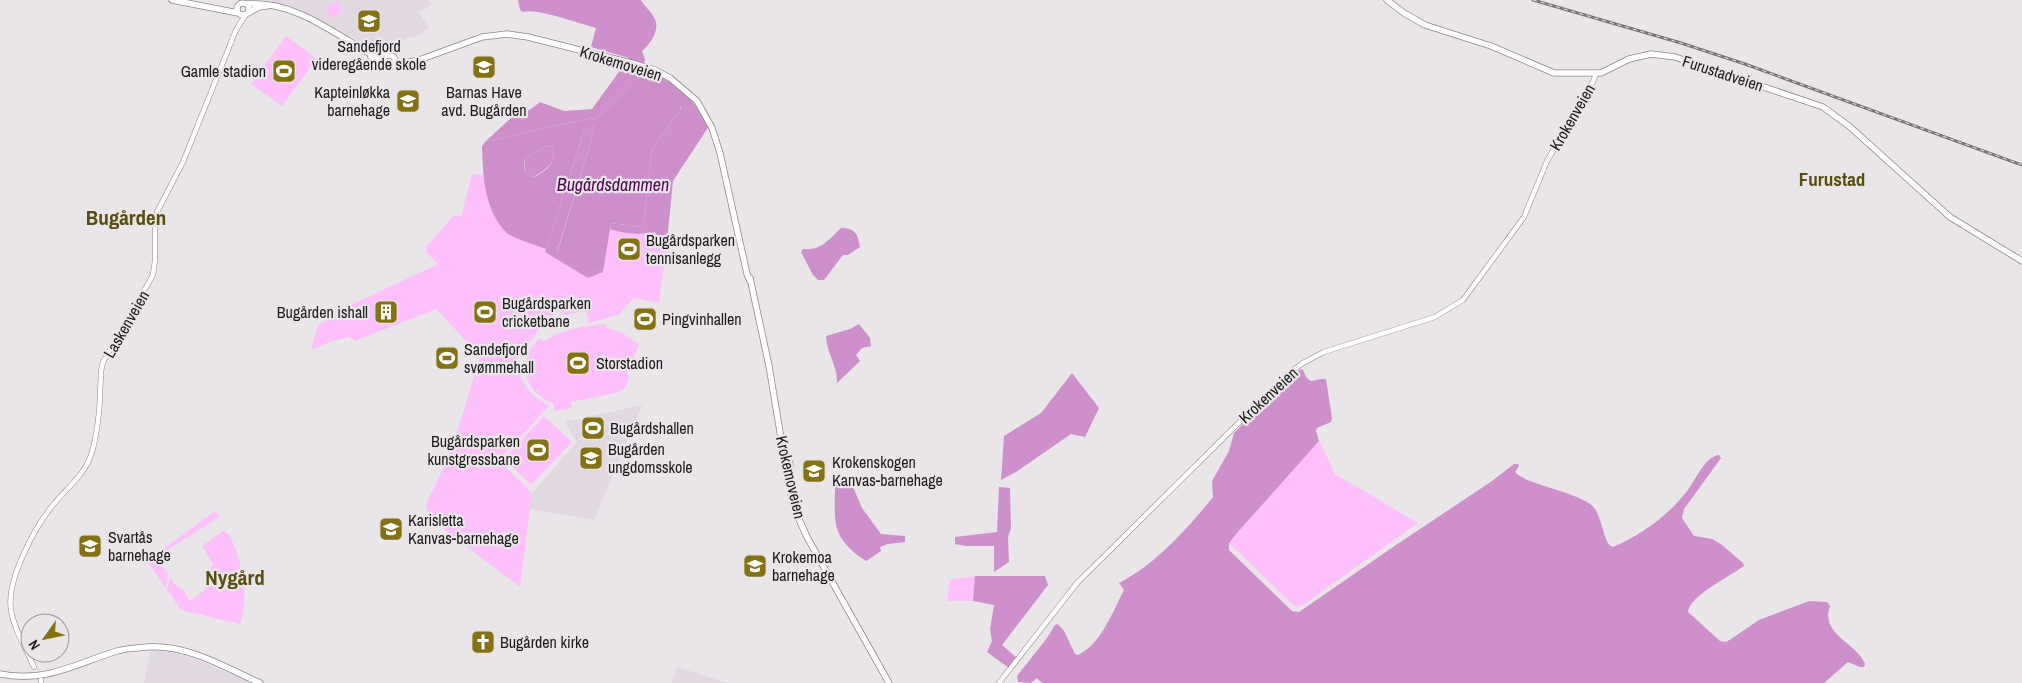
<svg xmlns="http://www.w3.org/2000/svg" width="2022" height="683" font-family="'Archivo Narrow',sans-serif">
<style>
.built{fill:#e2d8e2}
.green{fill:#fdc0fc}
.forest{fill:#ce90cd}
.water{fill:#cd8fcc;fill-rule:evenodd}
.lines{fill:none;stroke-linecap:round;stroke-linejoin:round}
.stream{stroke:#cd8fcc;stroke-width:1}
.minor-casing{stroke:#8b878b;stroke-width:5.5}
.major-casing{stroke:#8b878b;stroke-width:7}
.minor{stroke:#fff;stroke-width:4.5}
.major{stroke:#fff;stroke-width:5.5}
.rail-casing{stroke:#777477;stroke-width:3}
.rail{stroke:#eae5e9;stroke-width:1;stroke-dasharray:4;stroke-linecap:butt}
.labels{text-anchor:middle;dominant-baseline:central;stroke-width:4.5;stroke-linejoin:round;paint-order:stroke}
.poi-label{font-size:16px;fill:#1c1a1c;stroke:#eae5e9;text-anchor:start}
.street-label{font-size:16px;fill:#1c1a1c;stroke:#eae5e9}
.water-label{font-size:18px;font-style:italic;fill:#4f0051;stroke:#eae5e9}
.quarter-label{font-size:19px;font-weight:bold;fill:#5a4e0f;stroke:#eae5e9}
.district-label{font-size:21px;font-weight:bold;fill:#5a4e0f;stroke:#eae5e9}
</style>
<rect width="100%" height="100%" fill="#eae5e9"/>
<!-- built -->
<path class="built" d="M264 0H429L432 4 419 13 429 28 414 38 412 36 390 49 344 39 288 7Z
M642 405 594 520 530 509 532 493 577 442 565 422Z
M151 650 170 652 193 658 252 683H144Z
M677 667 727 683H672Z"/>
<!-- green -->
<path class="green" d="M338 0 337 2 343 11 345 10 332 18 324 9Z
M286 36 317 59 282 106 251 84Z
M359 40 380 41V44L384 47 389 45 393 49 379 51Z
M472 174 483 175 491 210 546 249 603 272 610 229 655 232 666 252 659 303 634 298 618 315 589 323 586 311 566 315 557 311 541 327 516 361C522 385 528 393 549 406L499 460 532 493 520 587 428 517 426 503C452 458 465 406 480 356L436 309 355 341 349 337 329 342 311 350 318 325 349 309 351 305 438 264 426 252V247L454 215 461 217Z
M606 324 607 328 621 332 639 345 627 374 629 378 625 388 616 393 571 402 572 408 554 411 553 403C523 393 516 358 540 338L544 341C561 329 586 326 606 324Z
M544 416 572 442 531 485 504 459Z
M1319 440 1335 474 1418 523 1303 605 1297 607 1293 605 1229 543Z
M215 511 219 517 157 557 168 574 166 588 147 561Z
M223 531 229 534C242 561 250 596 240 624L181 610 167 590 170 577 175 585 184 591 190 601 217 581 210 571 213 564 202 546Z
M975 576 973 601H947L950 580Z"/>
<!-- forest -->
<path class="forest" d="M518 0H641C644 6 650 10 653 16 662 28 651 43 642 51L645 59 643 69C675 81 692 97 709 126L673 181 666 252 655 232C639 235 625 234 610 229L611 223 643 227 652 148 680 111 681 106 632 85 597 118 581 120 485 142 513 116 531 109 540 102 564 111 592 109 629 58 591 47 596 28C580 24 537 8 523 12L520 10Z
M590 123 593 125 594 131 557 252 603 272 588 278 545 252 585 128Z
M552 146C558 164 545 170 532 178 524 173 524 168 525 158L544 147Z
M841 228C855 228 858 234 860 247L848 255H843L824 280H818L813 275 801 252 803 249C822 251 829 239 841 228Z
M859 324 870 338 871 346 862 348 856 355 860 361 837 383C838 367 827 354 826 336L850 329Z
M1301 369 1303 370C1311 388 1312 378 1326 379L1332 418 1331 422 1317 428 1316 431 1319 441 1238 532 1229 543V550L1292 611 1299 612 1396 545 1492 481 1514 464H1518L1519 466 1515 472C1527 485 1573 491 1590 504 1603 512 1602 544 1613 547 1641 535 1669 515 1687 491 1696 480 1704 457 1719 455L1721 458 1684 509 1682 518 1694 536 1712 539 1722 545 1743 563 1744 566C1732 575 1689 596 1688 612L1720 641 1726 642 1731 639 1759 620 1809 601 1827 602 1830 606C1820 635 1856 642 1865 664L1864 667H1860L1848 662 1824 683H1042L1037 678 1031 683 1018 682 1017 676 1047 638 1055 625 1058 624 1064 631 1075 654 1078 655C1101 644 1112 613 1123 592L1124 590 1119 583C1156 564 1187 529 1213 497L1212 481 1229 451 1234 433 1286 381Z
M1072 373 1099 408 1085 437 1071 434 1016 472 1001 480 1004 436 1041 413Z
M835 484 853 487 862 508 881 534 905 536V542L888 544 880 547 881 551 866 561C830 537 835 523 835 484Z
M999 487 1010 488 1011 528 1008 537 1009 562 994 572V546H966L955 544V537L997 532Z
M975 576H1045L1048 585 1002 645 1017 658 1009 668 987 652 992 641 990 629 994 605 973 601Z"/>
<!-- water -->
<path class="water" d="M642 79C655 84 685 92 680 111L652 148 643 227 611 223 603 272 557 253 594 131 593 125 590 124 585 128 546 249C536 245 514 239 507 233 484 211 483 176 482 146L485 142 581 120 597 118 632 85ZM552 146C558 163 546 171 532 178 524 173 523 168 525 158L544 147Z"/>
<g class="lines">
<!-- stream -->
<path class="stream" d="M613 0 619 3V11L628 10 635 14V23L638 30 640 63
M641 67 642 79"/>
<!-- minor casing -->
<g class="minor-casing">
<path id="minor" d="M34 667C26 649 14 629 11 610 6 580 35 527 53 505 65 490 82 477 89 460 96 445 100 410 100 392 101 382 100 372 103 362L153 275 155 260V223L157 212 183 162 236 30 246 14
M41 680V683
M999 683 1077 583 1288 374 1303 363 1324 352 1435 317 1463 300 1524 217 1547 161 1593 82 1596 73"/>
</g>
<!-- major casing -->
<g class="major-casing">
<path id="major" d="M172 0 238 13
M1387 0 1404 13 1425 25 1491 46 1554 73H1601L1629 59 1651 54 1675 57 1823 107 1849 126 1950 217 2022 261
M237 9a6 6 0 1 1 12 0a6 6 0 1 1-12 0Z
M247 4C292 0 332 32 369 53L378 56 386 55
M248 13 259 7 267 6
M383 61a6 6 0 1 1 12 0a6 6 0 1 1-12 0Z
M371 57 383 63
M394 65 419 60 482 37 507 34 528 37 631 63 655 70 670 78 697 101 712 128 720 153 747 274 750 281
M750 278 769 366 782 444 790 464 789 479 791 495 798 517 807 537 889 683
M0 674C46 683 75 664 117 651 126 648 137 648 147 647 187 644 224 667 260 683"/>
</g>
<!-- minor -->
<use href="#minor" class="minor"/>
<!-- major -->
<use href="#major" class="major"/>
<!-- rail casing -->
<g class="rail-casing">
<path id="rail" d="M1533 0 1681 43 1745 64 2022 165"/>
</g>
<!-- rail -->
<use href="#rail" class="rail"/>
</g>
<!-- icons -->
<defs>
<g id="school-square" transform="scale(1.25)"><rect x="-9" y="-9" width="18" height="18" rx="4" fill="#837112" stroke="#eae5e9"/><path d="M0-5L7-2L0 1L-7-2ZM-4 1L0 2.5L4 1V4Q0 6-4 4Z" fill="#fff"/></g>
<g id="stadium-square" transform="scale(1.25)"><rect x="-9" y="-9" width="18" height="18" rx="4" fill="#837112" stroke="#eae5e9"/><path d="M0-5a6.5 5 0 1 0 0 10a6.5 5 0 1 0 0-10ZM-3.5-1.8h7v3.6h-7Z" fill="#fff"/></g>
<g id="building-square" transform="scale(1.25)"><rect x="-9" y="-9" width="18" height="18" rx="4" fill="#837112" stroke="#eae5e9"/><path d="M-4-6H4V6H1V3H-1V6H-4ZM-2.5-4.3h1.7v1.8h-1.7ZM.8-4.3h1.7v1.8H.8ZM-2.5-1h1.7V.8h-1.7ZM.8-1h1.7V.8H.8Z" fill="#fff"/></g>
<g id="church-square" transform="scale(1.25)"><rect x="-9" y="-9" width="18" height="18" rx="4" fill="#837112" stroke="#eae5e9"/><path d="M-1.2-6h2.4v3.5h3.3v2.4h-3.3V6h-2.4V-.1h-3.3v-2.4h3.3Z" fill="#fff"/></g>
</defs>
<g fill-rule="evenodd">
<use href="#school-square" x="369" y="21"/>
<use href="#school-square" x="484" y="67"/>
<use href="#stadium-square" x="284" y="71"/>
<use href="#school-square" x="408" y="101"/>
<use href="#stadium-square" x="629" y="249"/>
<use href="#building-square" x="386" y="312"/>
<use href="#stadium-square" x="485" y="312"/>
<use href="#stadium-square" x="645" y="319"/>
<use href="#stadium-square" x="447" y="358"/>
<use href="#stadium-square" x="578" y="363"/>
<use href="#stadium-square" x="593" y="428"/>
<use href="#stadium-square" x="538" y="450"/>
<use href="#school-square" x="591" y="458"/>
<use href="#school-square" x="814" y="471"/>
<use href="#school-square" x="391" y="529"/>
<use href="#school-square" x="90" y="546"/>
<use href="#school-square" x="755" y="566"/>
<use href="#church-square" x="483" y="642"/>
</g>
<g class="labels">
<!-- poi labels -->
<g class="poi-label">
<text x="369" y="46" text-anchor="middle">Sandefjord<tspan x="369" dy="18">videregående skole</tspan></text>
<text x="266" y="71" text-anchor="end">Gamle stadion</text>
<text x="390" y="92" text-anchor="end">Kapteinløkka<tspan x="390" dy="18">barnehage</tspan></text>
<text x="484" y="92" text-anchor="middle">Barnas Have<tspan x="484" dy="18">avd. Bugården</tspan></text>
<text x="646" y="240">Bugårdsparken<tspan x="646" dy="18">tennisanlegg</tspan></text>
<text x="502" y="303">Bugårdsparken<tspan x="502" dy="18">cricketbane</tspan></text>
<text x="368" y="312" text-anchor="end">Bugården ishall</text>
<text x="662" y="319">Pingvinhallen</text>
<text x="464" y="349">Sandefjord<tspan x="464" dy="18">svømmehall</tspan></text>
<text x="596" y="363">Storstadion</text>
<text x="610" y="428">Bugårdshallen</text>
<text x="520" y="441" text-anchor="end">Bugårdsparken<tspan x="520" dy="18">kunstgressbane</tspan></text>
<text x="608" y="449">Bugården<tspan x="608" dy="18">ungdomsskole</tspan></text>
<text x="832" y="462">Krokenskogen<tspan x="832" dy="18">Kanvas-barnehage</tspan></text>
<text x="408" y="520">Karisletta<tspan x="408" dy="18">Kanvas-barnehage</tspan></text>
<text x="108" y="537">Svartås<tspan x="108" dy="18">barnehage</tspan></text>
<text x="772" y="557">Krokemoa<tspan x="772" dy="18">barnehage</tspan></text>
<text x="500" y="642">Bugården kirke</text>
</g>
<!-- street labels -->
<g class="street-label">
<text transform="translate(621 63) rotate(17)">Krokemoveien</text>
<text transform="translate(1723 73) rotate(18)">Furustadveien</text>
<text transform="translate(1572 117) rotate(-60)">Krokenveien</text>
<text transform="translate(126 324) rotate(-60)">Laskenveien</text>
<text transform="translate(1268 395) rotate(-43)">Krokenveien</text>
<text transform="translate(791 477) rotate(77)">Krokemoveien</text>
</g>
<!-- water labels -->
<g class="water-label">
<text x="613" y="184">Bugårdsdammen</text>
</g>
<!-- quarter labels -->
<g class="quarter-label">
<text x="1832" y="179">Furustad</text>
</g>
<!-- district labels -->
<g class="district-label">
<text x="126" y="217">Bugården</text>
<text x="235" y="577">Nygård</text>
</g>
</g>
<!-- north arrow -->
<g transform="translate(45 638) rotate(237)"><circle r="24" fill="#eae5e9" stroke="#989497"/>
<path d="M0-4L9 19L0 12L-9 19Z" fill="#837112"/>
<text y="-8" font-size="14" font-weight="bold" text-anchor="middle" fill="#1c1a1c">N</text>
</g>
</svg>
